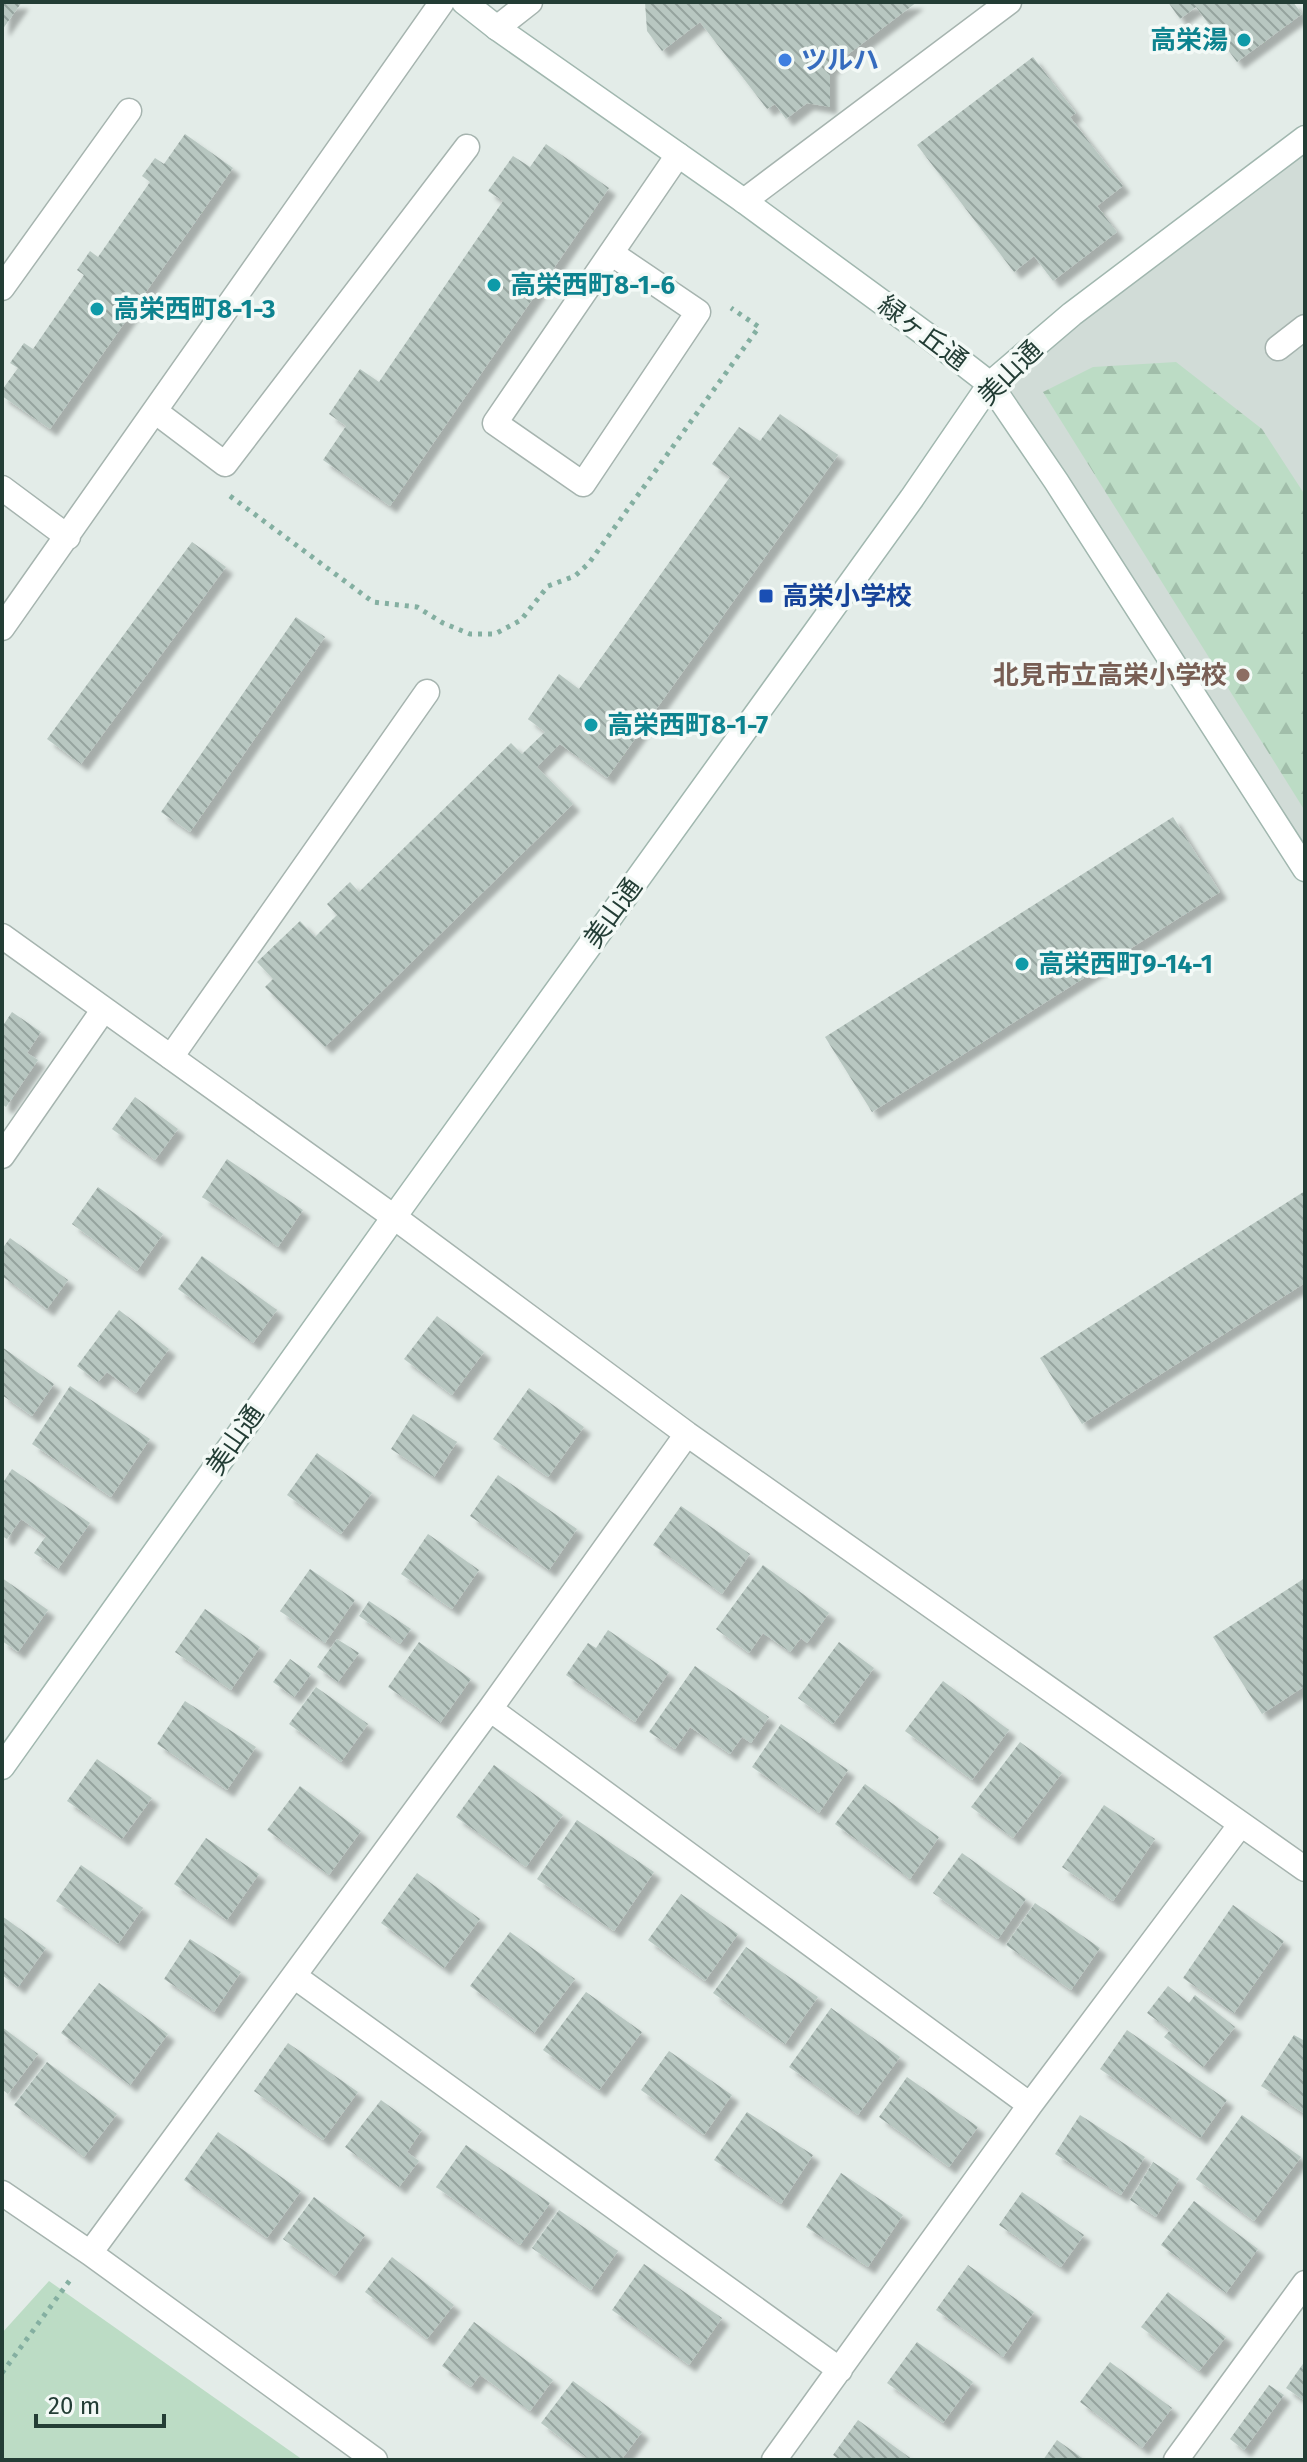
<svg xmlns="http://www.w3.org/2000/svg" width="1307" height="2462" font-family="'Fira Sans','Noto Sans JP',sans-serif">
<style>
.built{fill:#d1dcd7}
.forest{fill:url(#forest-firs)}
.park{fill:#bcdcc5}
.building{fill:url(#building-back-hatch);filter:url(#shadow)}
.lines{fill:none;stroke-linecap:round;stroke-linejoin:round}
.lane-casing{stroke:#a6b4af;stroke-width:27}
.street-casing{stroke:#a6b4af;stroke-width:27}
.secondary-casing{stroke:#a1b7af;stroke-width:27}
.path{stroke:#84afa1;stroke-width:5;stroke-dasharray:4 6;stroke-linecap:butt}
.lane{stroke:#fff;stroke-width:24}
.street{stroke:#fff;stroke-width:24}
.secondary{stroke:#fff;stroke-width:24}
.culture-dot{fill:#0f9aa8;stroke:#f3f9f6;stroke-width:3}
.shop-dot{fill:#3f7fe0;stroke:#f3f9f6;stroke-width:3}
.transit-dot{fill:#1a4fb4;stroke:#f3f9f6;stroke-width:3}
.education-dot{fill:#8d6e63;stroke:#f3f9f6;stroke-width:3}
.labels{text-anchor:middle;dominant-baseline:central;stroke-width:7;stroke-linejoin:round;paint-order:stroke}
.culture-label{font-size:26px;font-weight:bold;fill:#0d838f;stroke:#f3f9f6;text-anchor:start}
.shop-label{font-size:26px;font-weight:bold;fill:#366cbe;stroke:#f3f9f6;text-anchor:start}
.street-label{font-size:26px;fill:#233d35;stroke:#f3f9f6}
.transit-label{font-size:26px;font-weight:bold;fill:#164399;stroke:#f3f9f6;text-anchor:start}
.education-label{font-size:26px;font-weight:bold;fill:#785e54;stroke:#f3f9f6;text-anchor:end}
</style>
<defs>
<pattern id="forest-firs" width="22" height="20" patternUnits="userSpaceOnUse" patternTransform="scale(2)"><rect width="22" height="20" fill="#bcdcc5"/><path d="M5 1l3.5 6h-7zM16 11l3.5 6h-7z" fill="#a1beaa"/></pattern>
<pattern id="building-back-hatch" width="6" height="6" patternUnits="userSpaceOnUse" patternTransform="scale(2)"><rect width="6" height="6" fill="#b8c7c1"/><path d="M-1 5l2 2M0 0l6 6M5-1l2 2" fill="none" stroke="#95a39e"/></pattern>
<filter id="shadow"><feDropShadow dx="7" dy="7" stdDeviation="2" flood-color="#0004"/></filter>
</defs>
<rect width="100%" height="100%" fill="#e3ece8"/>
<!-- built -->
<path class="built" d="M1305 138V869L990 384Z"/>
<!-- forest -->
<path class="forest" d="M1176 362 1262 429 1305 495V811L1043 392 1093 367Z"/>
<!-- park -->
<path class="park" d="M49 2281 303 2460H2V2333Z"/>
<!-- building -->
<path class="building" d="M2 2H22L2 30Z
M645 2H917L830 68V107L807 103 786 119 775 104 767 109 700 22 662 51 647 31Z
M1168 2H1293L1302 14 1237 62 1196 7 1180 19Z
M1033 57 1076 113 1070 117 1123 186 1097 206 1117 232 1053 281 1034 256 1014 272 917 145Z
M185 134 233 168 50 429 2 396V390L18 368 10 363 24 343 33 349 84 275 77 270 90 251 98 257 150 182 142 176 155 158 164 164Z
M546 144 609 188 390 506 323 460 346 426 329 414 360 369 379 382 503 201 488 191 513 156 530 167Z
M780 414 838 455 607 778 560 744 537 767 573 804 325 1047 265 987 273 979 257 962 300 921 315 937 337 915 327 904 350 882 359 892 511 743 522 754 545 732 528 719 559 674 579 689 730 477 712 464 739 427 760 441Z
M192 542 226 567 81 764 47 739Z
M296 617 325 637 190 832 161 812Z
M1173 817 1220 892 872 1112 825 1037Z
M12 1012 41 1032 27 1053 38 1060 6 1107 2 1104V1027Z
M135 1097 178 1129 155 1160 112 1129Z
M227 1159 303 1210 278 1247 202 1197Z
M98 1187 163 1234 137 1271 72 1224Z
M1305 1191V1283L1082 1424 1040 1358Z
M10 1238 68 1280 47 1309 2 1276V1249Z
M202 1256 277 1310 253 1343 178 1289Z
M119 1310 169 1349 136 1393 107 1372 98 1382 77 1366Z
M437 1316 484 1352 452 1395 404 1359Z
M2 1347 54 1384 32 1416 2 1395Z
M70 1386 150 1439 111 1497 32 1444Z
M529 1388 584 1427 548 1477 493 1439Z
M413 1414 457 1442 434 1477 391 1449Z
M317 1453 372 1493 341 1534 287 1495Z
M12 1469 90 1523 58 1569 34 1553 46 1536 21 1519 7 1539 2 1536V1484Z
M498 1475 577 1529 549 1570 470 1516Z
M681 1506 750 1554 722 1594 653 1545Z
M428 1534 479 1570 452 1609 401 1574Z
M763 1565 829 1613 807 1643 801 1638 790 1652 763 1633 749 1653 716 1629Z
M310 1569 355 1600 325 1643 280 1611Z
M2 1578 48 1610 18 1652 2 1641Z
M1305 1578V1686L1262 1714 1213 1637Z
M369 1601 411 1629 400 1644 359 1616Z
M205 1609 260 1647 231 1690 175 1652Z
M608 1630 669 1672 635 1722 566 1675 588 1643 596 1648Z
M337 1639 359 1653 338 1682 317 1667Z
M419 1642 471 1679 440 1723 388 1687Z
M839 1642 874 1668 833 1724 798 1698Z
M290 1659 311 1674 294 1697 273 1682Z
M695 1666 769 1717 751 1743 742 1737 730 1754 690 1727 675 1749 649 1732Z
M943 1681 1009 1730 972 1780 905 1731Z
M316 1687 368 1724 341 1762 289 1724Z
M185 1701 256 1747 227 1790 157 1744Z
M781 1724 848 1770 819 1813 752 1767Z
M1020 1742 1062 1773 1013 1838 971 1807Z
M97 1759 152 1798 122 1839 67 1801Z
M494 1765 563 1815 526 1867 456 1817Z
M865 1784 939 1837 910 1879 835 1824Z
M300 1786 361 1831 329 1875 267 1830Z
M1104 1805 1155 1839 1113 1901 1062 1867Z
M577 1820 654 1872 614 1931 537 1879Z
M206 1838 259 1874 227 1920 174 1884Z
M962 1853 1026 1899 998 1939 933 1893Z
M81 1865 143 1908 118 1944 56 1901Z
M417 1873 480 1919 444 1968 381 1923Z
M681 1894 738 1934 705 1981 648 1940Z
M1035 1903 1100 1948 1071 1990 1006 1945Z
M1233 1905 1284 1941 1234 2013 1183 1978Z
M2 1916 46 1948 18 1987 2 1975Z
M510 1932 575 1979 534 2033 470 1986Z
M190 1939 241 1972 214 2012 164 1979Z
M746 1947 818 1997 785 2044 713 1993Z
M99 1983 168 2034 130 2085 61 2033Z
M1168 1986 1189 2003 1195 1995 1235 2027 1203 2067 1164 2037 1170 2030 1147 2013Z
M586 1992 642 2032 599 2090 543 2050Z
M831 2008 900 2057 858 2115 789 2067Z
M2 2027 38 2054 8 2094 2 2089Z
M1127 2030 1227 2100 1200 2138 1100 2069Z
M1294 2035 1305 2041V2114L1261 2086Z
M288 2043 358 2092 323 2140 254 2091Z
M669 2051 732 2095 704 2135 641 2090Z
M47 2062 117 2114 84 2157 14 2105Z
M907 2077 978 2127 949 2167 879 2117Z
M381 2100 422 2130 407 2152 419 2161 399 2187 345 2147Z
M747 2112 813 2155 781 2204 714 2160Z
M1080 2115 1145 2157 1121 2195 1055 2154Z
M1242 2115 1301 2157 1254 2221 1196 2179Z
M218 2132 301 2191 267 2238 184 2180Z
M466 2145 550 2203 520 2245 436 2187Z
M1153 2162 1179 2179 1156 2217 1130 2200Z
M841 2173 903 2215 868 2267 806 2227Z
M1022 2192 1084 2235 1061 2267 999 2225Z
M314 2197 365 2235 335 2276 283 2239Z
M1194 2201 1258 2249 1226 2293 1161 2245Z
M559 2210 618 2251 591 2290 532 2248Z
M392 2257 454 2305 427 2339 365 2292Z
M644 2264 722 2318 689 2365 612 2310Z
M968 2265 1034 2312 1003 2357 936 2310Z
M1168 2292 1226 2337 1199 2371 1141 2327Z
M474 2322 553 2380 530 2411 480 2375 471 2387 442 2366Z
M917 2342 973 2382 943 2423 887 2383Z
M1305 2361V2401L1286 2388Z
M1110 2362 1172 2408 1142 2448 1080 2402Z
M573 2381 642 2432 621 2460H590L541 2423Z
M1269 2385 1284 2395 1244 2450 1230 2439Z
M858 2420 913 2460H840L833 2455Z
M1057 2440 1085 2460H1043Z"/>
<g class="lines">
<!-- lane casing -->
<g class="lane-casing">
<path id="lane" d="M611 253 698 312 583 484 495 423 678 155
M2 288 129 111
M1278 348 1305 327
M156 412 225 464 467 147
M171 1057 427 692"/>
</g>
<!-- street casing -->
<g class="street-casing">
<path id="street" d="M497 28 530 2
M744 201 1009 2
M2 488 68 537
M2 628 442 2
M2 936 394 1217 687 1434 1305 1869
M2 1156 104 1009
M490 1709 1030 2105
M294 1976 840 2370
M2 2193 90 2253 375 2460
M90 2253 490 1709 687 1434
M774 2460 1030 2105 1241 1824
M1176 2460 1305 2283"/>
</g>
<!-- secondary casing -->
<g class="secondary-casing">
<path id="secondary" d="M464 2 497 28 744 201 928 336 990 384 1056 481 1305 869
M2 1767 394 1217 912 498 990 384 1072 314 1305 138"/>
</g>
<!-- path -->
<path class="path" d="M230 496 373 602 417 607 443 623 470 634H495L521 620 548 586 575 576 589 563 759 327 731 308
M2 2373 70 2280"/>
<!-- lane -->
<use href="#lane" class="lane"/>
<!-- street -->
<use href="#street" class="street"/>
<!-- secondary -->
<use href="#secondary" class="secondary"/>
</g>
<!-- markers -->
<g class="culture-dot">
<circle cx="1244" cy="40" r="8"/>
<circle cx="494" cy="285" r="8"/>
<circle cx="97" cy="309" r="8"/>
<circle cx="591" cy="725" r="8"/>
<circle cx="1022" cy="964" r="8"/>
</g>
<circle class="shop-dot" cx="785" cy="60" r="8"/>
<rect class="transit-dot" x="758" y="588" width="16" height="16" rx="4"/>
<circle class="education-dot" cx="1243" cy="675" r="8"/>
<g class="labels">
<!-- culture labels -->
<g class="culture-label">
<text x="1228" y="40" text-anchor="end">高栄湯</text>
<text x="510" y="285">高栄西町8-1-6</text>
<text x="113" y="309">高栄西町8-1-3</text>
<text x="607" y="725">高栄西町8-1-7</text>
<text x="1038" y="964">高栄西町9-14-1</text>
</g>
<!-- shop labels -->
<g class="shop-label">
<text x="801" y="60">ツルハ</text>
</g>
<!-- street labels -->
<g class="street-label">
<text transform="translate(923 333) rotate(37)">緑ヶ丘通</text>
<text transform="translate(1010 373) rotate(-45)">美山通</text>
<text transform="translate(613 913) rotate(-54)">美山通</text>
<text transform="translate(235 1440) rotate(-55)">美山通</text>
</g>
<!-- transit labels -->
<g class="transit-label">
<text x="782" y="596">高栄小学校</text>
</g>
<!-- education labels -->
<g class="education-label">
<text x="1227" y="675">北見市立高栄小学校</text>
</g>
</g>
<!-- border -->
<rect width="1307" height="2462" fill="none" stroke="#233d35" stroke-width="8"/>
<!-- scale -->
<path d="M36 2414v12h128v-12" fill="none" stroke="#233d35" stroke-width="4"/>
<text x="48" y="2414" font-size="24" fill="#233d35" stroke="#f3f9f6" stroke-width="6" paint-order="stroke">20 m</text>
</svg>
